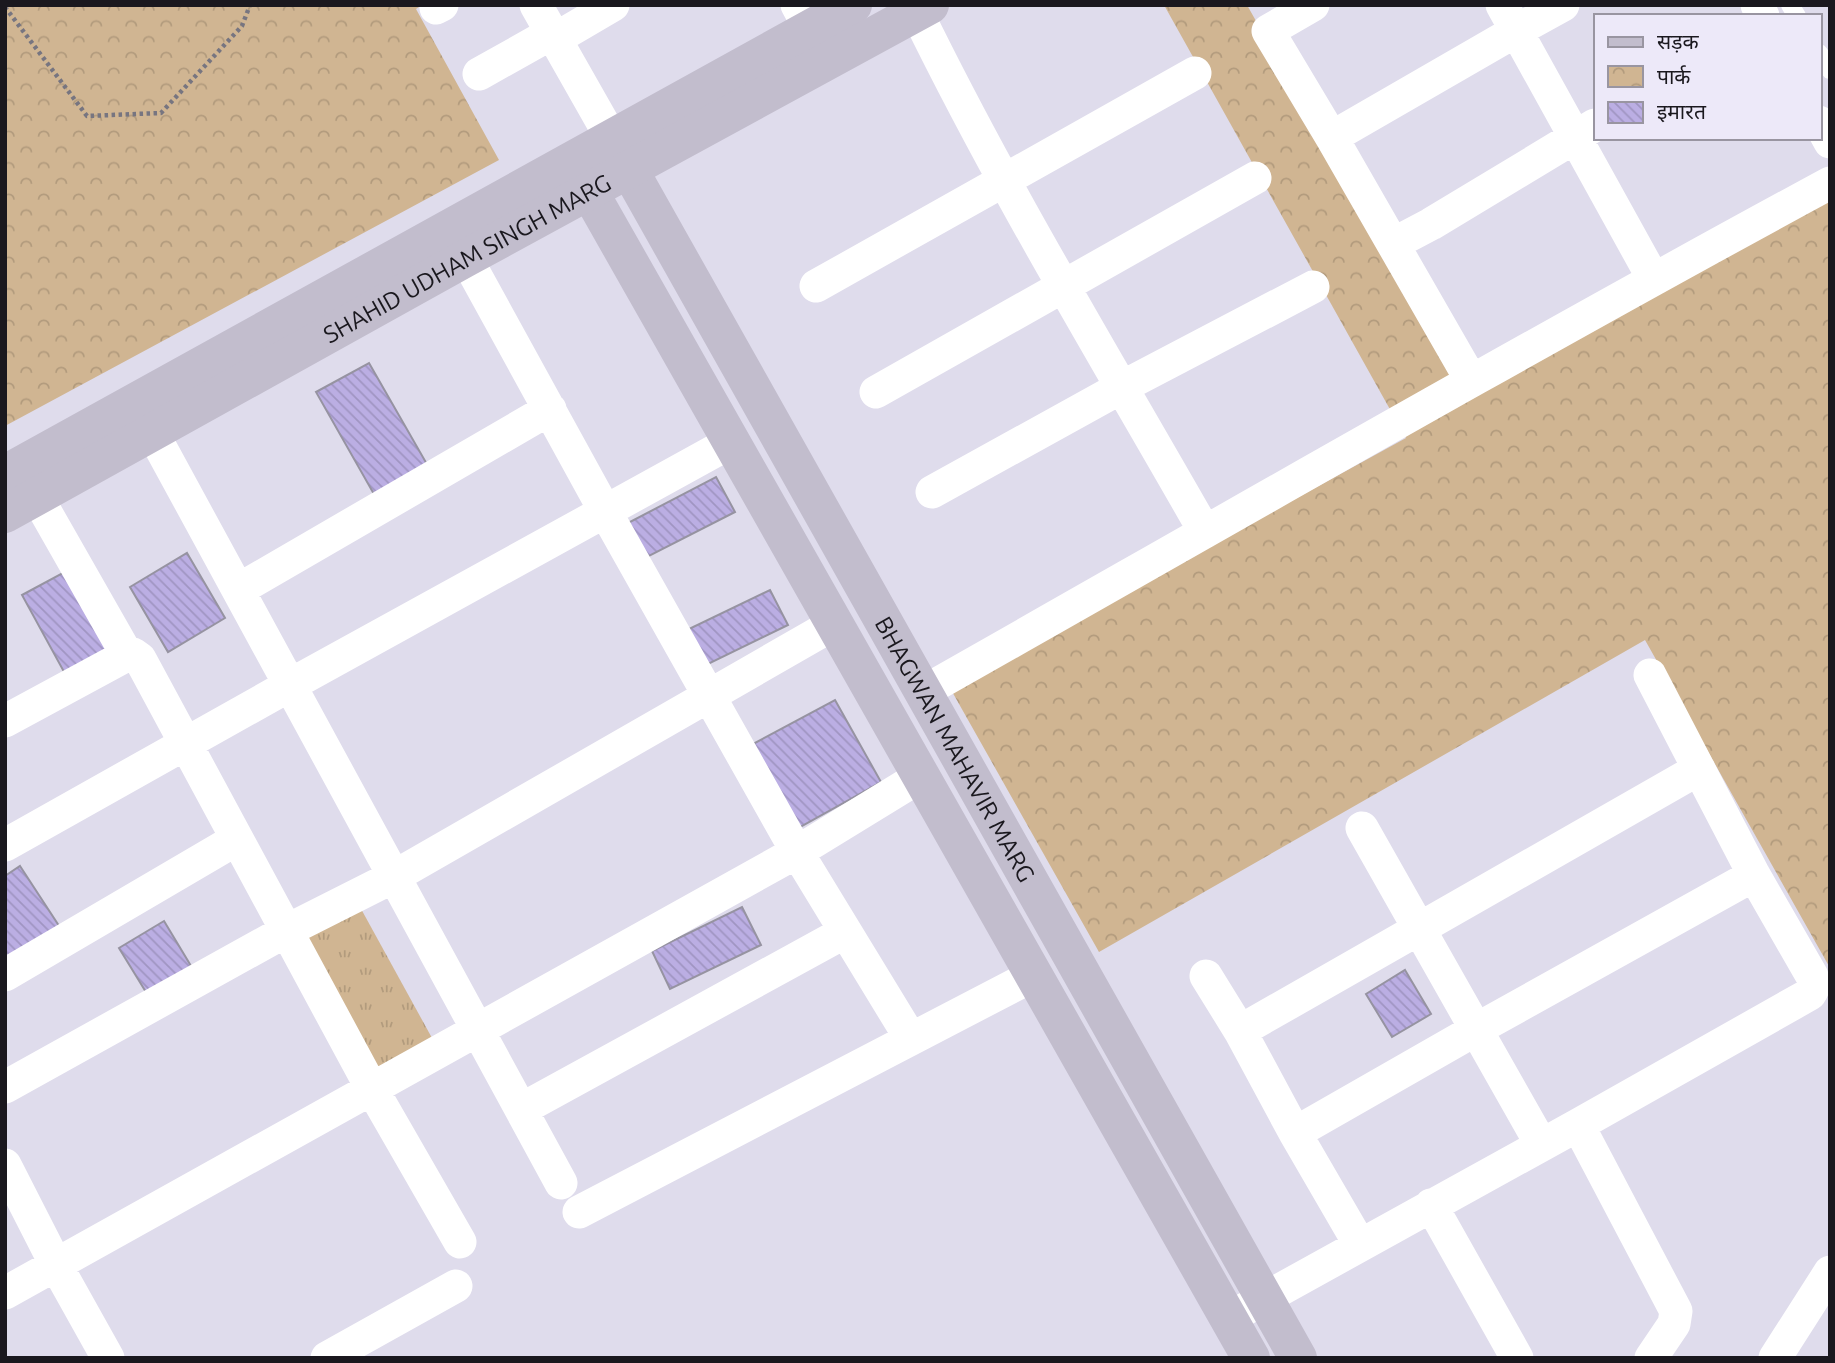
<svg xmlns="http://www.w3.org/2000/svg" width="1835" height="1363" font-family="Ubuntu,'Noto Sans Devanagari',sans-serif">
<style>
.grass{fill:url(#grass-tufts)}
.park{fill:url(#park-crowns)}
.building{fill:url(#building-back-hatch);stroke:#9693a1;stroke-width:2}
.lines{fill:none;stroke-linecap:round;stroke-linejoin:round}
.path{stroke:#777580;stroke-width:4.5;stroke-dasharray:3.5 3.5;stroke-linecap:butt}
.lane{stroke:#fff;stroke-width:18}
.street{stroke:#fff;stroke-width:33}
.secondary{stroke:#c2bdcd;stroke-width:38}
.labels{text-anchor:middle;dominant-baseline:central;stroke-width:5;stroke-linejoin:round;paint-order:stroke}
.street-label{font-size:24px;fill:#1a181e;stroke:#ede9f9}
</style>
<defs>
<pattern id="grass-tufts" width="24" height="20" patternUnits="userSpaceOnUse" patternTransform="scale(1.75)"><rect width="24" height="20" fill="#d0b592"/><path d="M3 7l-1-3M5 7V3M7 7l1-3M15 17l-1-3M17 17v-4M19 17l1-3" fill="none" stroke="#b29b7d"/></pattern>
<pattern id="park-crowns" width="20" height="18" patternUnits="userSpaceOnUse" patternTransform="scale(1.75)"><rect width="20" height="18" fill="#d0b592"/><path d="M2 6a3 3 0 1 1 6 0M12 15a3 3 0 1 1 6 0" fill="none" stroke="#b29b7d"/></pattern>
<pattern id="building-back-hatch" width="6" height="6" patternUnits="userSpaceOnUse" patternTransform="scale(1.75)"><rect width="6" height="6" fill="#bbaee3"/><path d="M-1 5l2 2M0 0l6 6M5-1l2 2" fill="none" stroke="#a095c2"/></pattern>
</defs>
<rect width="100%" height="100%" fill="#dfdcec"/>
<!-- grass -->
<path class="grass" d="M360 907 432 1038 376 1068 304 938Z"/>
<!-- park -->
<path class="park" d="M5 5H422L416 9 499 160 5 426Z
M1164 5H1247L1469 399 1830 197V968L1645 640 1099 952 950 688 1406 438Z"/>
<!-- building -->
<path class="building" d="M369 363 428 466 375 496 316 392Z
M716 477 735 512 645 558 628 523Z
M187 553 225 618 168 652 130 587Z
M72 568 119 654 69 681 22 595Z
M770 590 788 625 706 665 689 629Z
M835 700 881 782 791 832 753 744Z
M20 866 63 932 5 969V876Z
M742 907 761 945 670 989 652 951Z
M164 921 197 976 152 1002 119 948Z
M1405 970 1431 1014 1392 1037 1366 994Z"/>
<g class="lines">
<!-- path -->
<path class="path" d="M5 7 87 116 161 113 242 26 250 5"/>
<!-- lane -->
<path class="lane" d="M1790 5 1797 16
M1819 53 1830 70"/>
<!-- street -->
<path class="street" d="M536 5 612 139
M797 5 810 29
M1313 5 1268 31 1332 138 1471 380
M1502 5 1653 278
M1757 5 1763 16
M436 8 442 5
M917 13C1004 191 1107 360 1205 532
M555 39 613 5
M479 74 552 33
M1819 122 1830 142
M1341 132 1516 31 1563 5
M1393 244 1431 224 1595 125
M466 258 605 511 797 852 911 1039
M816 286 1195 73
M876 392 1255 178
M152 432 561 1183
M932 492 1122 387 1313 287
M37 497 127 655
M238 590 550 409
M923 692C1225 521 1525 348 1830 183
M5 721 127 655 133 654 140 659 372 1089 460 1242
M1362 828 1541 1144
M5 845 290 685 731 442
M5 975 237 839
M1206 976 1240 1031 1295 1133 1360 1245
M1240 1031 1699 769
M5 1087 286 931 395 876 834 624
M522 1109 845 932
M1578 1125 1676 1311 1674 1324 1651 1358
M1295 1133 1477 1029 1754 875
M5 1165 56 1265 108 1358
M1431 1205 1517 1358
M579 1212 1034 975
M5 1293 797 852 921 776
M1229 1318 1578 1125 1810 994C1815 987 1814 984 1812 976L1754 875 1650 675
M327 1358 456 1286
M1775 1358 1830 1272"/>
<!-- secondary -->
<g class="secondary">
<path id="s1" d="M612 139 1298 1358"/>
<path d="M572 161 1251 1358"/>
<path d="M5 474 853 5"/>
<path id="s2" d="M5 514 466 258 930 5"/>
</g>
</g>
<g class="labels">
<!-- street labels -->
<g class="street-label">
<text stroke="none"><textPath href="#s2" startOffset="528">SHAHID UDHAM SINGH MARG</textPath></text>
<text stroke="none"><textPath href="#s1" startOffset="700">BHAGWAN MAHAVIR MARG</textPath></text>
</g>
</g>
<!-- border -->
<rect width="1835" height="1363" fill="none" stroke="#1a181e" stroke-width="14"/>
<!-- legend -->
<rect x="1594" y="14" width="228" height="126" fill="#ede9f9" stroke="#9995a1" stroke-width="2"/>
<rect x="1608" y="37" width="35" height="10" fill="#c2bdcd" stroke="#9995a1" stroke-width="2"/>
<text x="1657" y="49" font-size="21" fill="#1a181e">सड़क</text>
<rect x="1608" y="66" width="35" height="21" fill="url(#park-crowns)" stroke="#9995a1" stroke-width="2"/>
<text x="1657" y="84" font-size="21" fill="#1a181e">पार्क</text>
<rect x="1608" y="102" width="35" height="21" fill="url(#building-back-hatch)" stroke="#9995a1" stroke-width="2"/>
<text x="1657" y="119" font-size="21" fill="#1a181e">इमारत</text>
</svg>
